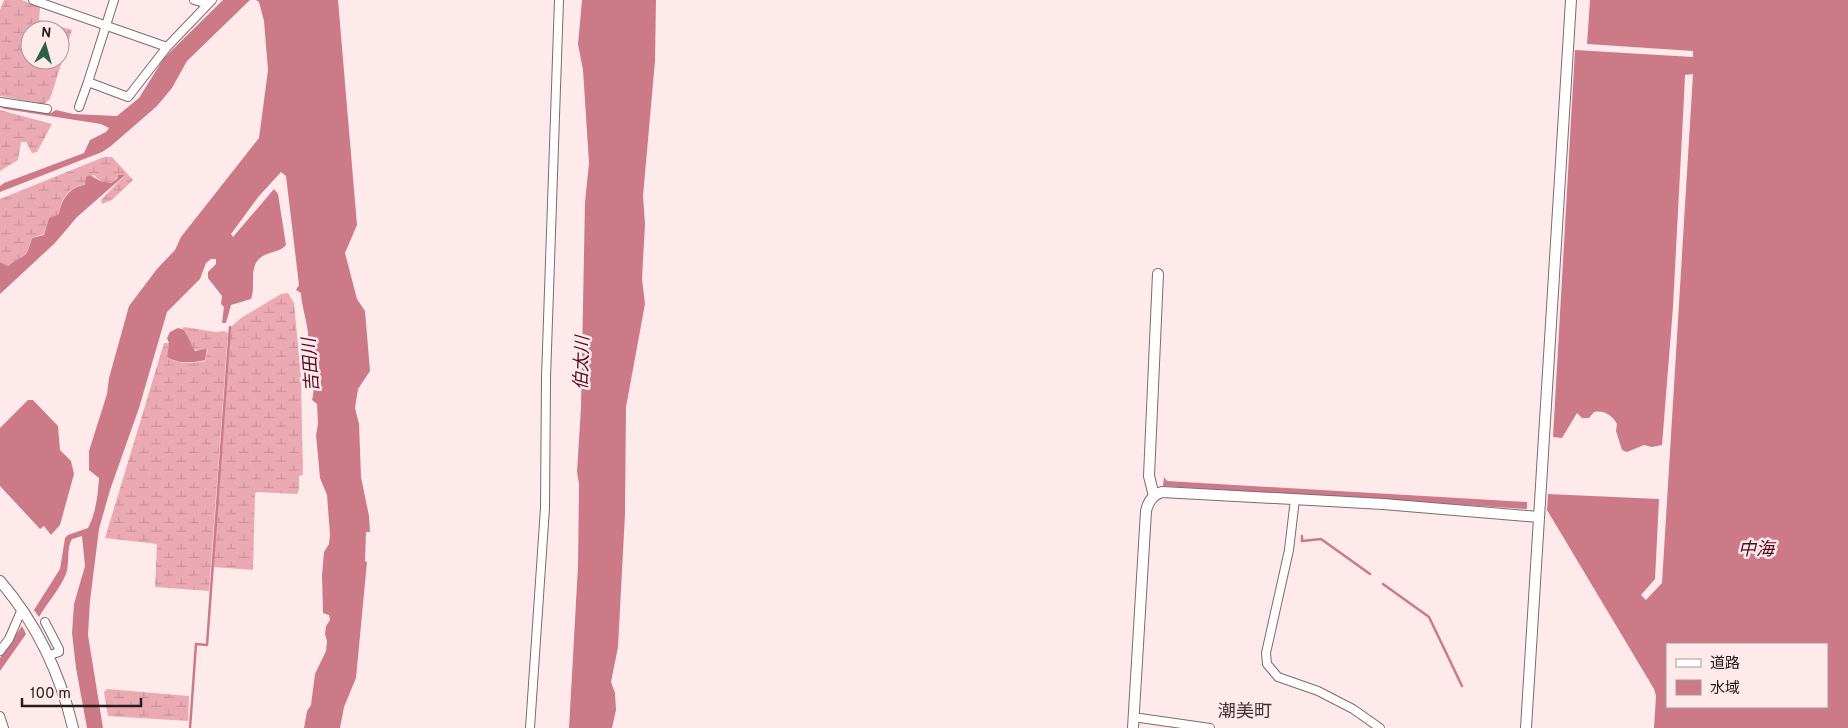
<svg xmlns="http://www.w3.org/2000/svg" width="1848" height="728" font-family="Overpass,'Noto Sans JP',sans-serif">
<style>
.wetland{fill:url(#wetland-marsh);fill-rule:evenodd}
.water{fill:#cc7a87;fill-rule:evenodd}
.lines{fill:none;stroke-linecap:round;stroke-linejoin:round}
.stream{stroke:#cc7a87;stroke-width:2.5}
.minor-casing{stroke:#7d6b6d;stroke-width:10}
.tertiary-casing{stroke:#7d6b6d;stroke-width:12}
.minor{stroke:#fff;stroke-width:8}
.tertiary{stroke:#fff;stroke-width:10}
.labels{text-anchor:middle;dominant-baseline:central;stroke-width:5;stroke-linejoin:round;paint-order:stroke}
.water-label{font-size:18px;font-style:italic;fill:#550a21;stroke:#fee9eb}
.neighbourhood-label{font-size:18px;fill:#413133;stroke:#fee9eb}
</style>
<defs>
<pattern id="wetland-marsh" width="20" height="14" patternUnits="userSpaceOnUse" patternTransform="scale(1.25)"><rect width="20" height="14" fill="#ebaab3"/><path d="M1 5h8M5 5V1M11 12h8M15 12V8" fill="none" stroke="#c9929a"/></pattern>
</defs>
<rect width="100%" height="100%" fill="#fee9eb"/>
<!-- wetland -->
<path class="wetland" d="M4 0H22L40 7 39 20 72 30 50 99 44 104 0 96V10ZM30 30H60V60H30Z
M0 110 52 124 37 152 32 153 26 142H21L18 160 0 171Z
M104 157H112L133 180 112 200 102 204 101 200 125 175H118L116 179 111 183 100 181 94 175 88 176 85 185C69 185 60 201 59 214L49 218 44 234 32 238C24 261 26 252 8 266L0 262V199Z
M288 293 294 303 301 378 303 475 299 476V490L297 494 256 492 255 494 253 570 213 567 231 327 241 318 281 294Z
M184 327 216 332 224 331 228 333 209 591 155 587 157 544 105 538 164 343H169L167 357C177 365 193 363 205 361L208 349 200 351 193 349 182 328Z
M107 689 189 696 188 721 108 716 104 692Z"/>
<!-- water -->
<path class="water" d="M223 0H250L187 61 172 88 157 106 111 146 102 152 0 192V186L4 183 84 153 90 140 106 132 109 128 101 124 5 109 0 107V105L51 113 56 110 73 114 117 116 139 98 164 58Z
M256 0H338L357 225 345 253 357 299 365 311 370 371 358 389 355 408 359 424 361 477 369 516 370 532H366L365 561 367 562 356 678 344 707 340 728H304L307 711 311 705 315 674 326 651 327 641 325 634 326 626 330 620 329 615 323 613 322 575 324 552 329 544 330 535 327 495 320 478 316 435 318 424 317 404 312 400C317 382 308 365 305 347 304 342 307 340 308 336 309 329 301 304 301 293L296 290 299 285 286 176 281 172 259 196 231 234 233 237 274 189 278 194 286 245C278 254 266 251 258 260 249 271 256 287 251 299L231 305 226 323H222L224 307 221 304 222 296 208 278V272L216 264V259H211L206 263 200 279 167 312 139 408 110 490 99 529 90 601 88 635 103 728H87L76 668 72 633 74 604 85 566 82 536 72 539C66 548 70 563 66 574 60 589 47 603 39 617L34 610 60 569 65 538 68 535 88 528C96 513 98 494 99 478L89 470V451L107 394 109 378 129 306 157 269 175 250 181 237 259 138 268 70 264 21 259 2Z
M582 0H656L655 61 643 196 645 224 642 279 645 304 626 407 625 514 618 647 611 682 615 693 616 710 612 728H569L578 566 579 484 577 472 581 407 585 202 589 163 583 70 578 44Z
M1590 0H1848V728H1654L1656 696 1654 689 1547 510 1548 494 1659 499 1655 579 1641 595 1646 600 1662 583 1693 74 1685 75 1684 97 1673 307 1662 445 1652 447 1644 445 1627 452 1622 450 1616 431 1617 424C1612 415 1604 410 1594 412L1589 418H1582L1577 413 1562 438 1553 437 1575 50 1693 57V51L1587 44ZM1667 644H1827V707H1667Z
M90 175 100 181 111 183 117 179 118 175H125L77 217 55 243 0 294V262L8 266C25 252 25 262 32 238L44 235 49 218 59 214C61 200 70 186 85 185L86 177Z
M178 328 184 330 195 351 207 349 205 360C193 363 177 364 167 357L169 343 167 338 170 332Z
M28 400H33L58 426 60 450 71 461 74 474 60 525 51 535 44 526 40 529 0 486V428Z
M1164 477 1167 481 1527 502V509L1163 486Z
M22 626 26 634 0 671V658Z"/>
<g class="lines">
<!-- stream -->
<path class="stream" d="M1302 536V541L1321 539 1370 574
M1383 584 1429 617 1462 686
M190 728 196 644 207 645 230 327"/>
<!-- minor casing -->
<g class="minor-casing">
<path id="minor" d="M33 0 167 47
M114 0 88 82 128 97 167 47 212 0
M194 0 208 4
M0 102 47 109
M79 107 88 82
M1295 499 1289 550 1266 653 1267 664 1278 677 1318 691 1353 709 1380 728
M45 622 59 649V652L50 655
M0 651 9 639 22 609
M0 716 4 728
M1133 717 1210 728
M530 728 545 508 546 378 559 0"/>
</g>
<!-- tertiary casing -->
<g class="tertiary-casing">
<path id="tertiary" d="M1154 496 1149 476 1158 274
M0 581C37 624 60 673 73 728
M1133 728 1146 511C1148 502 1152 495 1162 492L1383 504 1539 517
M1526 728 1571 0"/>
</g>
<!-- minor -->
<use href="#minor" class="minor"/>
<!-- tertiary -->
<use href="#tertiary" class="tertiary"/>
</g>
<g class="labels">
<!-- water labels -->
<g class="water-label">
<text transform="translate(583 363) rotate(-88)">伯太川</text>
<text transform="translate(312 365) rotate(-94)">吉田川</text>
<text x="1756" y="550">中海</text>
</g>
<!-- neighbourhood labels -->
<g class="neighbourhood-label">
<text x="1245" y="712">潮美町</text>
</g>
</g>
<!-- legend -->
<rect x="1666" y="643" width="162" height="65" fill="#fee9eb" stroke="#a79799"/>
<rect x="1676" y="659" width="25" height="8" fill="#ffffff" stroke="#a79799"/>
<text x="1710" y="668" font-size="15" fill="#241d1d">道路</text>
<rect x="1676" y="680" width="25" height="15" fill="#cc7a87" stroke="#a79799"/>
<text x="1710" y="693" font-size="15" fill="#241d1d">水域</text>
<!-- north arrow -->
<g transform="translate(45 45) rotate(6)"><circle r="24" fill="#fee9eb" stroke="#a79799"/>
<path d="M0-4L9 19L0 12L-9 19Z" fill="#2d6247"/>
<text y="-8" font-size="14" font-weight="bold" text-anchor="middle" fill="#241d1d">N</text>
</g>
<!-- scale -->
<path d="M22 698v8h119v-8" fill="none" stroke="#241d1d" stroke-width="2.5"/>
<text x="30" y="698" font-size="15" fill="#241d1d" stroke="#fee9eb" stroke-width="4" paint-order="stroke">100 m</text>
</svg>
